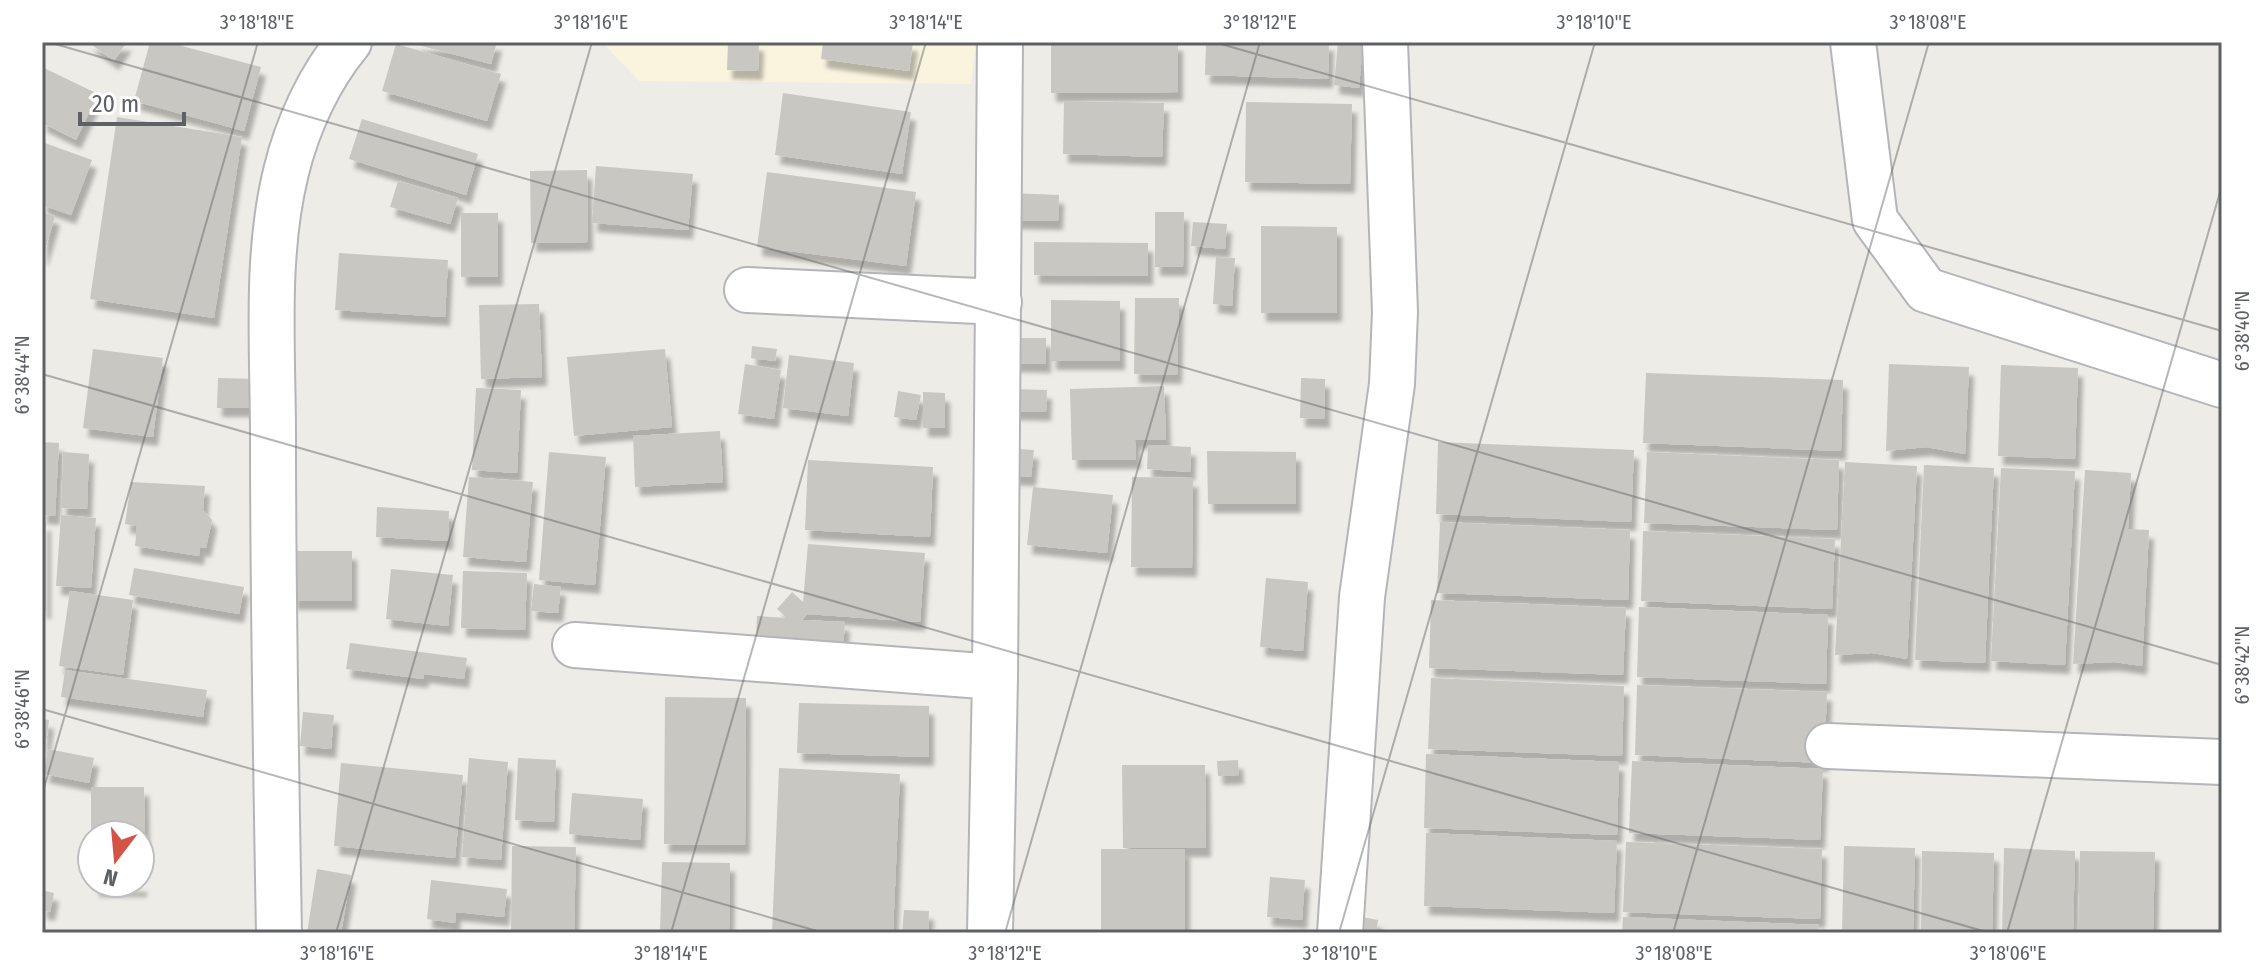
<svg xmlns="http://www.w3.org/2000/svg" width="2264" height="975" font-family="'Fira Sans Condensed',sans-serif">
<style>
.commercial{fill:#faf4df}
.building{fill:#c9c7c2;filter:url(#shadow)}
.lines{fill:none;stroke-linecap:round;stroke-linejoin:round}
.minor-casing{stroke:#b3b5b9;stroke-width:48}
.minor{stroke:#fff;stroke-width:44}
.ticks{fill:none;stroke:#5d6064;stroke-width:2;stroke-opacity:0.45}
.neatline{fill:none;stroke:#5d6064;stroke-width:3}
.ticks-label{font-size:20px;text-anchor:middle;fill:#5d6064}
</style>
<defs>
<filter id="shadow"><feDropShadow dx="5" dy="9" stdDeviation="2" flood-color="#0004"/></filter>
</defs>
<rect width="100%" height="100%" fill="#eeece6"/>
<!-- commercial -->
<path class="commercial" d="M602 42H976L971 84 639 81Z"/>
<!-- building -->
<path class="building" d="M88 42H127L114 61Z
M150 42H167L261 67 244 131 134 101Z
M406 42H497L491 64Z
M728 42H759L758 71 727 70Z
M823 42H913L909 71 821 59Z
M1051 42H1178V92L1051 93Z
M1206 42H1329L1328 79 1205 75Z
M1338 42H1363L1359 88 1334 85Z
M396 44 501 74 487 121 382 91Z
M42 67 98 94 76 140 42 123Z
M783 93 911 112 902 174 775 155Z
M1064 101 1164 103 1162 157 1063 154Z
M1246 102 1352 104 1350 184 1245 182Z
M117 117 242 137 214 318 90 299Z
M362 119 478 154 466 195 349 159Z
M42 142 92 160 71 215 42 205Z
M596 166 693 174 688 230 592 223Z
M587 170 588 242 531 243 530 171Z
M767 172 916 192 906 266 757 247Z
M398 181 458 198 450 224 390 207Z
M1010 193 1059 195 1058 221 1009 220Z
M42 212 55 216 43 257H42Z
M1155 212H1184L1183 267H1155Z
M461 213H498V277H461Z
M1193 222 1227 224 1225 249 1191 246Z
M1261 226 1337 227V313H1261Z
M1034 242 1148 243V276L1034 275Z
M339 253 448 260 445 317 335 310Z
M1216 257 1235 258 1232 306 1213 304Z
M1135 298H1179L1177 375 1134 374Z
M1051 300 1120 301V361H1051Z
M539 304 542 377 481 379 479 305Z
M1006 338H1046V364L1006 363Z
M752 346 777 349 775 361 751 358Z
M93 349 163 358 153 437 83 428Z
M665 349 672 427 574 436 567 357Z
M789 355 854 363 848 416 783 408Z
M745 364 781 370 774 419 738 414Z
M1889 364 1969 367 1965 454 1926 447 1886 451Z
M2001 365 2078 368 2075 459 1998 456Z
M1646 373 1843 380 1841 451 1643 443Z
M218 378 259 379 258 408H217Z
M1301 378 1325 379V419L1300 418Z
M1164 386 1166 440H1135L1136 460H1072L1070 389Z
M476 388 521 390 517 473 472 470Z
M1011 389 1047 390 1046 412 1011 411Z
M898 391 921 395 916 420 894 417Z
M923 392 945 393V428H923Z
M720 431 723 482 635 487 633 436Z
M42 442 59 443 55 516 42 515Z
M1438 442 1634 450 1631 522 1436 514Z
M1148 445 1191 447 1190 472 1147 469Z
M1003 448 1034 450 1031 477 1001 476Z
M1207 451 1296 452V504H1208Z
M63 452 89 454 87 509 61 508Z
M549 452 606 457 595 585 539 580Z
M1647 452 1839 460 1837 530 1644 523Z
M808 460 933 467 930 537 805 530Z
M1845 462 1917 466 1907 659 1872 653 1835 655Z
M1924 465 1994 468 1985 663 1915 660Z
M2001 468 2075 471 2065 665 1991 661Z
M2085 470 2131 473 2128 529 2149 530 2142 666 2114 662 2073 664Z
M469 477 533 482 526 562 463 557Z
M1132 477 1193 478 1192 568 1131 567Z
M131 482 205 486 203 510 212 520 206 548 200 547 199 556 135 546 137 526 125 524Z
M1033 487 1113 495 1107 553 1027 545Z
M377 507 449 511 448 541 376 537Z
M61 515 96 518 91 588 56 586Z
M42 522H46V610H42Z
M1440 522 1630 530 1628 600 1437 593Z
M1643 531 1835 539 1832 609 1641 601Z
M808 544 925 553 920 622 807 614 802 620 845 622 843 648 756 642 757 616 787 618 777 609 792 592 803 602Z
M292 551H352V601H292Z
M134 568 244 587 239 614 129 595Z
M391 569 453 575 448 626 386 619Z
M463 571 527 573 525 630 461 628Z
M1266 578 1308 582 1303 651 1260 647Z
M534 584 561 587 558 613 531 611Z
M70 591 133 600 123 675 59 666Z
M1431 600 1626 608 1623 675 1429 668Z
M1639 607 1828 615 1826 684 1637 677Z
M350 643 467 658 464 679 424 674 423 679 346 669Z
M65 670 207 690 203 717 61 697Z
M1431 678 1624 686 1622 756 1428 749Z
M1637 685 1827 692 1824 763 1635 755Z
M665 697 746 698 745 845 664 844Z
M799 703 929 706V757L797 753Z
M303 712 334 715 331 749 300 746Z
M42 719 49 720 44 759H42Z
M48 749 94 758 89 783 44 774Z
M1426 754 1619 762 1617 835 1424 828Z
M469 758 508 762 501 860 462 857Z
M518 758 556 760 554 822 515 820Z
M1238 760 1239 775 1218 776 1217 761Z
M1632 761 1823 769 1820 840 1629 833Z
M341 763 463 775 455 858 334 846Z
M1122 765H1205L1206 848H1123Z
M779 768 900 774 893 933H772Z
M91 787H144L145 849H140V835H91Z
M572 793 643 799 640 840 569 834Z
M1426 833 1617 841 1614 913 1424 906Z
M1626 842 1822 849 1820 919 1623 912Z
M512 846 576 847 574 933H511Z
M1844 846 1915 848 1913 933H1842Z
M2004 848 2075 851 2073 933H2002Z
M1101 849H1185V932L1101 931Z
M1922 851 1994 853 1992 933H1921Z
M2080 851 2155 852 2153 933H2078Z
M662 862 730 863 729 933H660Z
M317 869 351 875 341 933H307Z
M1270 877 1305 880 1302 920 1267 917Z
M431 880 507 889 504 917 456 912 455 923 427 919Z
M94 883H142V888H94Z
M42 890 54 893 50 912 42 910Z
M904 910 929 911 928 933H902Z
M1357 916 1378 920 1376 933H1354Z
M1623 917 1819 925 1818 933H1622Z"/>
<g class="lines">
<!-- minor casing -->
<g class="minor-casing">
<path id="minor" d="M1853 42 1875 220 1926 290 2222 385
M747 290 999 302
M575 645 995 677
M1828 746 2222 762
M279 933C276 768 273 602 273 437 273 349 265 257 286 172 297 126 319 78 349 42
M990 933 995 677 1000 42
M1340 933 1362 597 1392 384 1395 312 1385 42"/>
</g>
<!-- minor -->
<use href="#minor" class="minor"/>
</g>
<!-- ticks -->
<path class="ticks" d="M48 42 2222 665M1214 42 2222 331M42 374 1990 933M42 709 824 933M42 795 258 42M336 933 592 42M671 933 926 42M1005 933 1260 42M1339 933 1595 42M1673 933 1929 42M2007 933 2222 185"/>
<!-- border -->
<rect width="2264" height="975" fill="none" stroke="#ffffff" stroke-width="88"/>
<!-- north arrow -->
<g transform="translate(116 859) rotate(196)"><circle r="38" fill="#ffffff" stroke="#bebfc1" stroke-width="2"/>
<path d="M0-6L14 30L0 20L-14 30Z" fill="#d45346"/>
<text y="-12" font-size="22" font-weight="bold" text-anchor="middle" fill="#5d6064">N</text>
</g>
<!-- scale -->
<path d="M80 112v12h104v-12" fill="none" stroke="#5d6064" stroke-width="4"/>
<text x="92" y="112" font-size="24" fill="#5d6064" stroke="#ffffff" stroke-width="6" paint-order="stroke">20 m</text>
<rect x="44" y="44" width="2176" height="887" class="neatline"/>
<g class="ticks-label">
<text x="257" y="29">3°18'18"E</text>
<text x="591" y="29">3°18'16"E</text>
<text x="926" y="29">3°18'14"E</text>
<text x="1260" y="29">3°18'12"E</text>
<text x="1594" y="29">3°18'10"E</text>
<text x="1928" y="29">3°18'08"E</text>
<text transform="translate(2242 331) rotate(-90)" y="7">6°38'40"N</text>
<text transform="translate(22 375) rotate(-90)" y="7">6°38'44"N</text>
<text transform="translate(2242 665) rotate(-90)" y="7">6°38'42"N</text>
<text transform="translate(22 709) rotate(-90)" y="7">6°38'46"N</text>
<text x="337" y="960">3°18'16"E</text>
<text x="671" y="960">3°18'14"E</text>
<text x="1005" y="960">3°18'12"E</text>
<text x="1340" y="960">3°18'10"E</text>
<text x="1674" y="960">3°18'08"E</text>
<text x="2008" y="960">3°18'06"E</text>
</g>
</svg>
